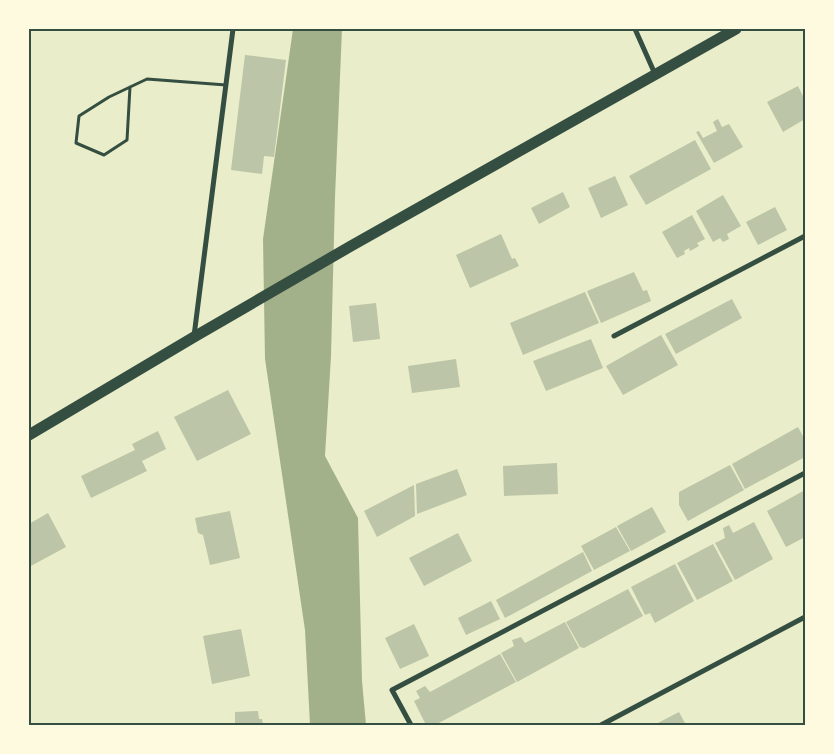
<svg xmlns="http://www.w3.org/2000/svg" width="834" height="754" font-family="'Fira Sans Condensed',sans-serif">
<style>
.water{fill:#a3b18a}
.building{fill:#bcc5a7}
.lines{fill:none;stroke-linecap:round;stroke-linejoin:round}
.service{stroke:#344e41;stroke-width:3}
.minor{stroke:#344e41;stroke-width:5}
.trunk{stroke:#344e41;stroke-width:11}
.neatline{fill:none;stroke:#344e41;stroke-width:2}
</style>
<rect width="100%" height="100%" fill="#e9edc9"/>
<!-- water -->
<path class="water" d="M293 29H342L335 197 331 356 325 456 358 518 362 681 366 725H310L305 630 265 359 263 239Z"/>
<!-- building -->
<path class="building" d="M245 55 286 60 274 157 264 156 262 174 231 170Z
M798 86 805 100V119L783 132 767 102Z
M718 119 722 127 729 124 743 147 714 163 696 132 699 131 703 138 717 131 713 122Z
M695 140 711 169 646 205 629 176Z
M615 176 628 205 601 218 588 188Z
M563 192 570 207 539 224 531 208Z
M723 195 741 226 727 234 729 239 723 242 720 238 713 242 696 211Z
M775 207 787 230 758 245 746 222Z
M692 215 705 239 697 243 699 246 690 251 689 248 684 251 685 254 677 258 662 232Z
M501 234 512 259 515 258 519 266 470 288 456 255Z
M634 272 643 291 647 290 651 301 601 323 587 291Z
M585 292 599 323 523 355 510 323Z
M732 299 742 318 676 354 665 334Z
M376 303 380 339 353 342 349 306Z
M661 335 678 365 623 395 606 366Z
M591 339 603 368 546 391 533 361Z
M456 359 460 387 412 393 408 366Z
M228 390 251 434 197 461 174 417Z
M798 427 805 440V457L745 489 732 464Z
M158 431 166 449 142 461 147 471 91 498 81 476 135 450 132 444Z
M557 463 558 494 504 496 503 466Z
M730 465 744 490 688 521 679 505V492Z
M457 469 467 495 417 514 416 484Z
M414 485 415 516 377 537 364 511Z
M805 490V537L786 547 767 511Z
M652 507 666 532 631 551 617 526Z
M230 511 240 558 210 565 203 535 198 533 195 518Z
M48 513 66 547 29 567V524Z
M754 522 773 559 735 580 715 543 725 538 723 528 729 525 733 533Z
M616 527 630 551 594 570 581 546Z
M458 533 472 561 424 586 409 558Z
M713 544 733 581 697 600 677 563Z
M583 552 592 571 505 618 496 600Z
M675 564 694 601 655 623 650 613 645 615 631 587Z
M628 589 643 616 584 648 580 647 566 622Z
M491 601 500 619 466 635 458 618Z
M565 622 579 648 517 682 501 653 514 646 512 640 521 637 525 643Z
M414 624 429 656 400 669 385 638Z
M241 629 250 676 212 684 203 636Z
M500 654 516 682 435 725H426L414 701 420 698 416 691 425 686 430 692Z
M258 711 259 719H262L263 725H235V712Z
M679 712 686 725H654Z"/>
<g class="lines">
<!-- service -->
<path class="service" d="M130 87 127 140 104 155 76 143 79 116 109 97 147 79 226 85"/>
<!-- minor -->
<path class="minor" d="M635 29 655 74
M194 336 233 29
M614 336 805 236
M411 725 392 690 805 473
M601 725 805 617"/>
<!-- trunk -->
<path class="trunk" d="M29 435 194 337 351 246 736 29"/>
</g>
<!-- border -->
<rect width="834" height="754" fill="none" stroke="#fefae0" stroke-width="60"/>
<rect x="30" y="30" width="774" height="694" class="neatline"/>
</svg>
